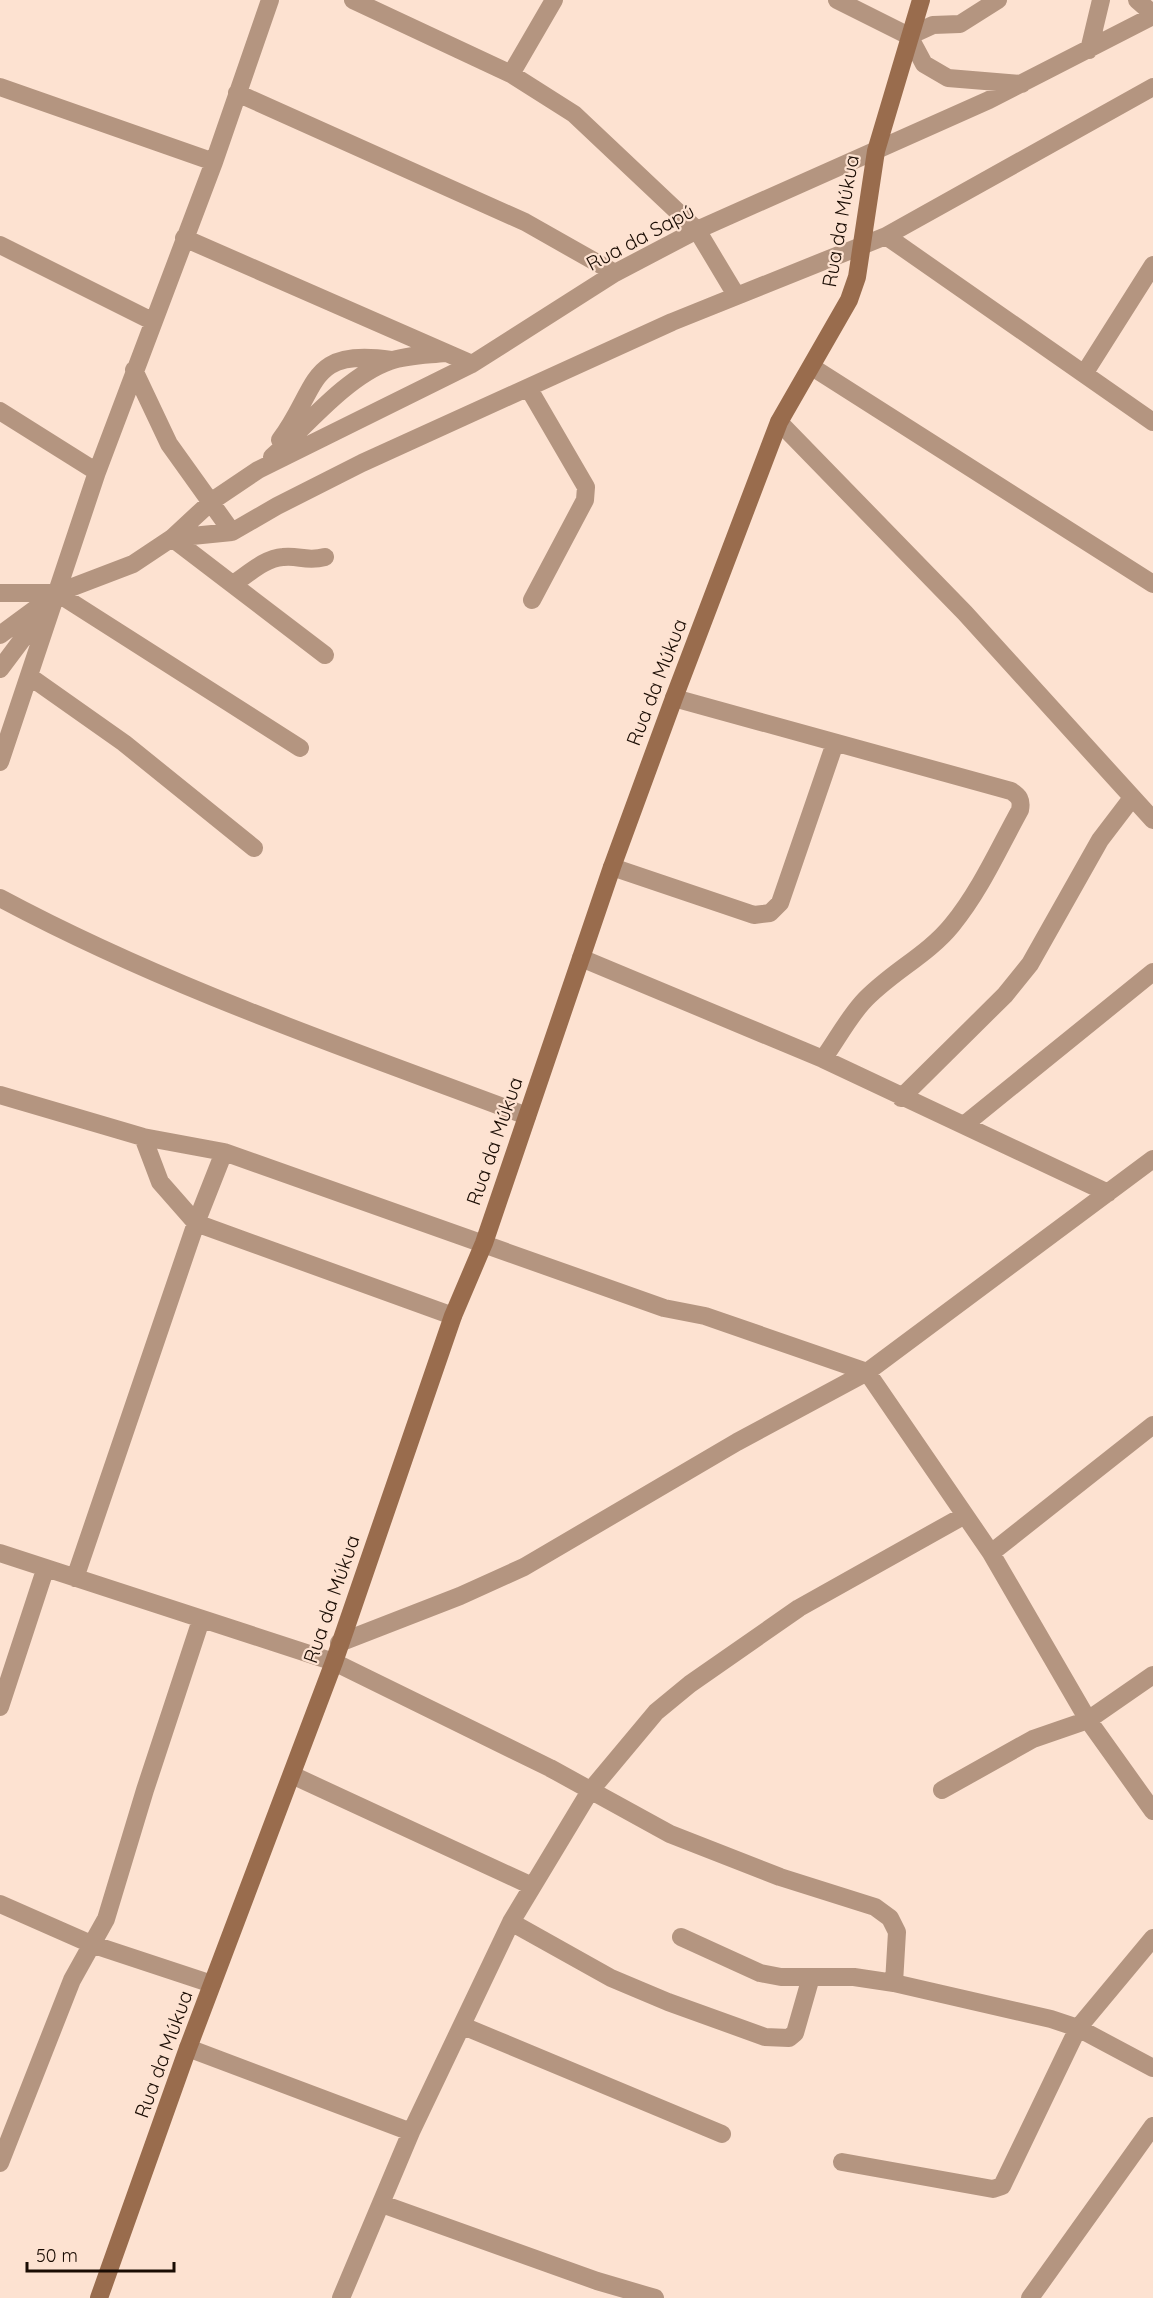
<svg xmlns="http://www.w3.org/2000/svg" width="1153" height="2298" font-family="Quicksand,sans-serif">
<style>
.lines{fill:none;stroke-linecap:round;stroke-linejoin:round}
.street{stroke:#b49580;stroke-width:18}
.secondary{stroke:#996c4d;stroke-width:18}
.labels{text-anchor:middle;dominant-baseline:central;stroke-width:4.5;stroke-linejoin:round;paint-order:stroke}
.street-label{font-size:20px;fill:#1a0c03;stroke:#fde2d1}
</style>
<rect width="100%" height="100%" fill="#fde2d1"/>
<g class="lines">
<!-- street -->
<path class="street" d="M353 0 511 74 574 114 697 230 736 295
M837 0 909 36 924 64 948 78 1022 84
M1137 0 1153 14
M909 36 933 25 960 24 998 0
M1089 50 1101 0
M511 74 554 0
M0 87 214 162
M237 93 525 222 615 273
M886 236 1153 422
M184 238 472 364
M0 245 152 321
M812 367 1153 584
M134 370 169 444 232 532
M1084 374 1153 265
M529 389 586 487 585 500 532 600
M0 411 97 472
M779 422 965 613 1153 820
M280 440C319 388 307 347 391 360
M272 457C306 426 347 376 390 361 407 355 427 355 445 353
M172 538 232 532 277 506 362 463 672 322 886 236 1153 87
M172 538 325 655
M233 584C247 575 265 558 283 557 299 555 306 562 325 557
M0 593H57L300 748
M0 635 57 593 133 564 172 538 212 501 258 470 472 364 615 273 697 230 989 100 1153 16
M0 669 45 609
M29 676 124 743 254 848
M674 698 1011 791C1019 796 1022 800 1020 810 999 848 980 891 952 925 927 956 889 973 862 1003 847 1020 836 1041 823 1059
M0 762 97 472 214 162 270 0
M612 867 754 915 770 913 780 903 835 743
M0 898C168 988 349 1049 527 1116
M581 958 823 1059 1108 1193
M0 1095 143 1137 224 1152 664 1308 705 1316 867 1372 991 1553 1088 1720 1153 1811
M901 1098 1005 995 1030 964 1100 840 1132 798
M964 1125 1153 972
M143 1137 160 1182 196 1223 453 1316
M0 1553 334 1662 550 1768 670 1834 780 1877 875 1907 890 1918 897 1932 894 1983
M991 1553 1153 1425
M75 1578 196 1223 224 1152
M339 1643 460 1596 524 1567 737 1442 867 1372 1153 1159
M0 1707 45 1570
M292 1775 532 1886
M942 1790 1033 1739 1088 1720 1153 1675
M0 1904 91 1944 212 1984
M511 1922 611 1978 668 2002 765 2037 789 2038 795 2033 811 1977H854L894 1983 1051 2019 1078 2028 1153 2068
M681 1937 760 1973 781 1977H811
M463 2026 722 2134
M188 2048 411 2132
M842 2162 993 2189 1002 2186 1078 2028 1153 1938
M0 2163 72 1980 106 1919 145 1790 201 1620
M382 2204 597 2281 655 2298
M341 2298 411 2132 511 1922 590 1791 656 1712 690 1684 799 1608 965 1515
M1030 2298 1153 2126"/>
<!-- secondary -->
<path class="secondary" d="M99 2298 188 2048 334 1662 453 1316 484 1243 612 867 674 698 779 422 849 300 857 277 876 151 921 0"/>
</g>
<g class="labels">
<!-- street labels -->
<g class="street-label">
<text transform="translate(840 221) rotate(-80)">Rua da Múkua</text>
<text transform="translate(640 237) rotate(-28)">Rua da Sapú</text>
<text transform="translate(656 682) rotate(-69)">Rua da Múkua</text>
<text transform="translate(494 1141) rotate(-71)">Rua da Múkua</text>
<text transform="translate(331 1599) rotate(-71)">Rua da Múkua</text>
<text transform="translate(163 2054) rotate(-70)">Rua da Múkua</text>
</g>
</g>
<!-- scale -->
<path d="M27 2262v9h147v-9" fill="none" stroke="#1a0c03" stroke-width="3"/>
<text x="36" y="2262" font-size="18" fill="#1a0c03" stroke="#fde2d1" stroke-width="4.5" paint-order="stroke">50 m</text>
</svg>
